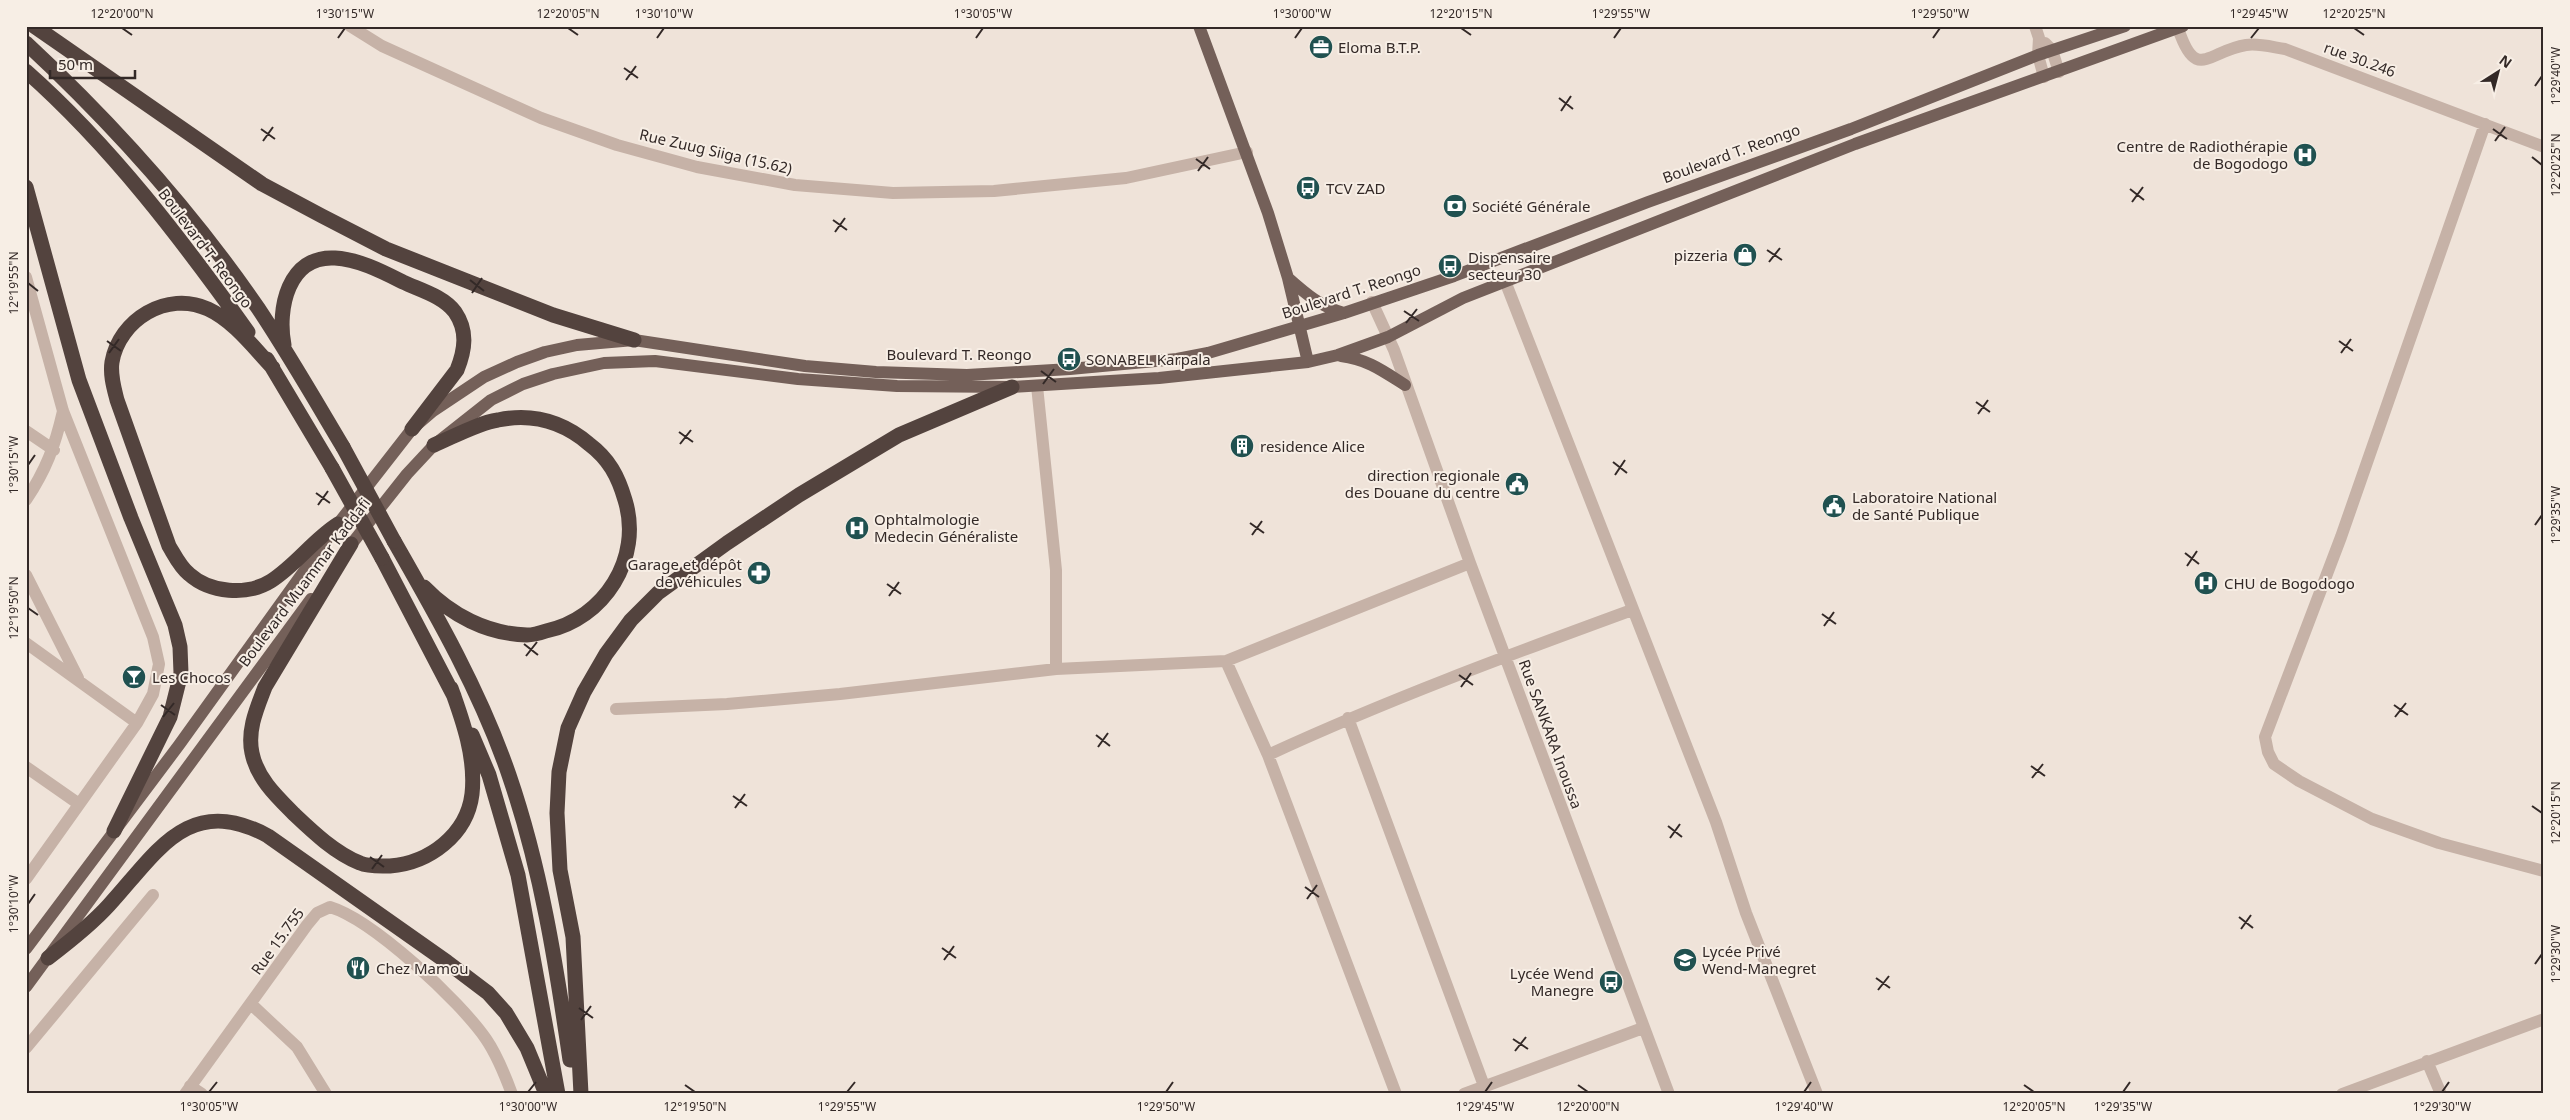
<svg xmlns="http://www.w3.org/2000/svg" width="2570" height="1120" font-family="'Noto Sans',sans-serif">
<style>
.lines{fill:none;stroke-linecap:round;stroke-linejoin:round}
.minor{stroke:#c6b2a7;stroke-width:12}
.major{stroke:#746059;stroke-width:12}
.highway{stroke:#53433e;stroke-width:15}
.highway-bridge{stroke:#53433e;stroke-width:15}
.ticks{fill:none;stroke:#332927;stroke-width:2}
.labels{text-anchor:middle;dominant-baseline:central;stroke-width:4;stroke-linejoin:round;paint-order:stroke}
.poi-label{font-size:15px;fill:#332927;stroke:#f7eee5;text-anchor:start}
.street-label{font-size:15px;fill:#332927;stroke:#f7eee5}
.neatline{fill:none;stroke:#332927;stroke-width:2}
.ticks-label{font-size:12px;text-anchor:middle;fill:#332927}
</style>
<rect width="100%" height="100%" fill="#efe3d9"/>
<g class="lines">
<!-- minor -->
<path class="minor" d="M350 26 382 46 541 118 617 145 697 167 795 185 893 193 994 191 1126 178 1247 152
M2035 26 2039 38 2038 55 2044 77
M2178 28C2196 83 2208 51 2246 45 2258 43 2272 47 2285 49L2544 147
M2045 43 2052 50 2059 72
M2485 124 2341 537 2265 737 2268 752 2274 764 2299 781 2372 819 2439 843 2544 871
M26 277 63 411 153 637 159 664 153 694 137 723 26 879
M1505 281 1716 822 1746 913 1817 1094
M1372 302 1394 350 1470 563 1669 1094
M1037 386 1056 570V669
M26 431 54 450
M26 500C46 470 55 446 63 411
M26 575 78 678
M26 643 137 723
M1226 661 1268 755 1396 1094
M616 709 727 704 840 694 1056 669 1226 661 1470 563
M1348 718 1487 1094
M1268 755C1387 700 1509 655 1632 610
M26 767 79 804
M251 1004 297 1047 326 1094
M26 1048 153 895
M2427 1061 2441 1094
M190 1086 202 1094
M185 1094 307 925 317 913 330 907C373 920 460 1001 486 1039 497 1055 505 1075 512 1094
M1464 1094 1643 1028
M2342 1094 2544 1019"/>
<!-- major -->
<path class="major" d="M1199 26 1268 213 1288 278 1308 362
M1288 278C1306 294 1321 307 1344 313
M1341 356C1367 359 1383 371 1405 385
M346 551 407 474 434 445 491 400 523 384 553 374 604 363 655 361 798 379 897 386 1012 387 1159 378 1308 362 1338 355 1388 337 1463 298 1855 144 2183 26
M26 949 179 745 338 524 412 429 433 411 484 377 517 362 545 352 577 345 634 340 805 366 876 372 967 375 1070 369 1177 359 1208 353 1344 313 1454 276 1648 202 1851 129 2038 55 2125 26
M26 987 311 599"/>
<!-- highway -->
<path class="highway" d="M34 26 262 184 322 216 386 249 553 315 634 340
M26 43C111 122 192 212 258 308 288 353 315 400 343 447
M26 71C112 147 182 240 248 332
M26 187 79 380 131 518 175 625 180 647 181 673 170 717 114 831
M284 345C277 309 288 255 335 258 358 259 383 272 403 282 420 290 443 296 455 312 468 331 465 350 457 370L412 429
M267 359 332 468
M273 368C254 348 234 321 208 309 167 290 119 320 112 362 110 375 114 388 117 400L169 546C175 556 180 567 189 574 210 593 247 596 271 581 296 565 313 540 338 524
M394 541C437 616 481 693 509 775 541 868 556 964 570 1060
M351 544 265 687C257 708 247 730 252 753 257 778 276 796 294 814 313 832 335 853 360 863 369 867 381 866 390 866 429 863 467 835 472 794 476 758 463 721 451 688
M382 558 454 696
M424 587C451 615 487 634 527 635 533 635 540 633 546 631 604 619 643 558 625 500 618 476 609 459 589 444 562 421 532 413 498 420 478 423 453 437 434 445
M472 735 489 775 518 875 558 1094
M48 958C69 942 91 925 109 905 156 854 188 792 268 836L447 962 488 993 506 1013 527 1048 546 1094
M581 1094 573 937 560 870 557 813 559 772 568 728 584 692 606 654 631 620 658 593 727 543 799 495 899 435 1012 387"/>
<!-- highway-bridge -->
<path class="highway-bridge" d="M343 447 394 541
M332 468 382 558"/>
</g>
<!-- ticks -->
<path class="ticks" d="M122 28 132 35M568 28 578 35M1461 28 1471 35M2354 28 2364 35M338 38 345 28M657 38 664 28M976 38 983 28M1295 38 1302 28M1614 38 1621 28M1933 38 1940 28M2251 38 2259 28M624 68 638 78M626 80 636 66M2535 86 2542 76M1559 98 1573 109M1561 111 1571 96M261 129 275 139M2493 129 2507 139M263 141 273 127M2495 141 2505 127M2532 157 2542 165M1196 159 1210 169M1198 171 1208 157M2130 189 2144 200M2132 202 2143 187M833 220 847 230M835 232 845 218M1767 250 1782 260M1769 262 1780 248M470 280 484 291M28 283 38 291M472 293 482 278M1404 311 1419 321M1406 323 1417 309M107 341 121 351M2339 341 2353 351M109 353 119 339M2341 353 2351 339M1041 371 1056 382M1043 384 1054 369M1976 402 1990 412M1978 414 1988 400M679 432 693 442M680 444 691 430M1613 462 1627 473M28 465 35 455M1615 475 1625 460M316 493 330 503M318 505 328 491M1250 523 1264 533M2535 525 2542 515M1252 535 1262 521M2185 553 2199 564M2187 566 2197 551M887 584 901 594M889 596 899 582M28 608 38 615M1822 614 1836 624M1824 626 1834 612M524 644 538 655M526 656 537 642M1459 675 1473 685M1461 687 1471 673M161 705 175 715M2394 705 2408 715M163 717 174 703M2395 717 2406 703M1096 735 1110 746M1098 747 1108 733M2031 766 2045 776M2032 778 2043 764M733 796 747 806M2532 806 2542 813M735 808 745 794M1668 826 1682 837M1670 838 1680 824M370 857 384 867M372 869 382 855M1305 887 1319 897M1307 899 1317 885M28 904 35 894M2239 917 2253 928M2241 929 2251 915M942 948 956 958M944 960 954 946M2535 964 2542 954M1876 978 1890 988M1878 990 1889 976M579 1008 593 1018M581 1020 591 1006M1513 1039 1528 1049M1515 1051 1526 1037M685 1085 695 1092M1578 1085 1588 1092M2024 1085 2034 1092M209 1092 217 1082M528 1092 536 1082M847 1092 855 1082M1166 1092 1173 1082M1485 1092 1492 1082M1804 1092 1811 1082M2123 1092 2130 1082M2442 1092 2449 1082"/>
<!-- icons -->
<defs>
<g id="office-disc" transform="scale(1.25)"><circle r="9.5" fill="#205150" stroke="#f7eee5"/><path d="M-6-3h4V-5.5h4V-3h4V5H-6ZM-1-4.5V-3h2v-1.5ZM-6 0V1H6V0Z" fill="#fff"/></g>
<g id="hospital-disc" transform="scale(1.25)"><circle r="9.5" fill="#205150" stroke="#f7eee5"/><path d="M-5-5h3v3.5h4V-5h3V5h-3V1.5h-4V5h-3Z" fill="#fff"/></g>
<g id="bus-disc" transform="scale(1.25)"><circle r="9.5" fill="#205150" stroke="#f7eee5"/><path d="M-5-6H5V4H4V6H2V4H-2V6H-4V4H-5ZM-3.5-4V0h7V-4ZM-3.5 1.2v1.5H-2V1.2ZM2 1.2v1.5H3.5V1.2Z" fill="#fff"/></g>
<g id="bank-disc" transform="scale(1.25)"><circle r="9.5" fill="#205150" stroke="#f7eee5"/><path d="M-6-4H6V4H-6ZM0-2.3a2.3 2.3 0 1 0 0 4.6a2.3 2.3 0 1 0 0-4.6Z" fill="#fff"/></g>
<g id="shop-disc" transform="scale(1.25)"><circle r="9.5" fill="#205150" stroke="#f7eee5"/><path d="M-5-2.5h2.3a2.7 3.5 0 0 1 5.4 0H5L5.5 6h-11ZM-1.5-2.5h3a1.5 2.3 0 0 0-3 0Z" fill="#fff"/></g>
<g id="building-disc" transform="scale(1.25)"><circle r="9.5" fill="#205150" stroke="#f7eee5"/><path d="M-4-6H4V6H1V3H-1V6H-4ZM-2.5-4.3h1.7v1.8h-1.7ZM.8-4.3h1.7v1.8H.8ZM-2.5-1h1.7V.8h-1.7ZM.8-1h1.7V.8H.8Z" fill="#fff"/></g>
<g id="civic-disc" transform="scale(1.25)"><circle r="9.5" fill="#205150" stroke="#f7eee5"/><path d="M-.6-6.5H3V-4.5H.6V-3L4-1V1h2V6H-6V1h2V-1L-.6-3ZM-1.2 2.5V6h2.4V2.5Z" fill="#fff"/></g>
<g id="pharmacy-disc" transform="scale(1.25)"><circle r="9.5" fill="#205150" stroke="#f7eee5"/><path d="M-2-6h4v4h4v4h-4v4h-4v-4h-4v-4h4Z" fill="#fff"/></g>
<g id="bar-disc" transform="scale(1.25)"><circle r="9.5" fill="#205150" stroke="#f7eee5"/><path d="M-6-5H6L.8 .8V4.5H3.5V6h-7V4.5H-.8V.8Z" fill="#fff"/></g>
<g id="school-disc" transform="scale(1.25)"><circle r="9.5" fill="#205150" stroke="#f7eee5"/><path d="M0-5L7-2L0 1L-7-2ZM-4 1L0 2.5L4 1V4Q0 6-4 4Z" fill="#fff"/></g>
<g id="restaurant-disc" transform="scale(1.25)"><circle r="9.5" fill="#205150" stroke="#f7eee5"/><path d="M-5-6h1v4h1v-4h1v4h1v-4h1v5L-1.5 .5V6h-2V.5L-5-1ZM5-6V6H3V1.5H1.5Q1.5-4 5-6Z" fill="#fff"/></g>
</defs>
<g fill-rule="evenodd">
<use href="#office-disc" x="1321" y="47"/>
<use href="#hospital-disc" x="2305" y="155"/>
<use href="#bus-disc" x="1308" y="188"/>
<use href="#bank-disc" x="1455" y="206"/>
<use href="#shop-disc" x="1745" y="255"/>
<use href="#bus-disc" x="1450" y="266"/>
<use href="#bus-disc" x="1069" y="359"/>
<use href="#building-disc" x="1242" y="446"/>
<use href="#civic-disc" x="1517" y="484"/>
<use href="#civic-disc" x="1834" y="506"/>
<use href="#hospital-disc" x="857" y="528"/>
<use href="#pharmacy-disc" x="759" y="573"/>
<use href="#hospital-disc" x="2206" y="583"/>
<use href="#bar-disc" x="134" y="677"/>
<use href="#school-disc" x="1685" y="960"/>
<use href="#restaurant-disc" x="358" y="968"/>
<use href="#bus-disc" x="1611" y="982"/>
</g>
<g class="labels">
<!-- poi labels -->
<g class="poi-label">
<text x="1338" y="47">Eloma B.T.P.</text>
<text x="2288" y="146" text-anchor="end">Centre de Radiothérapie<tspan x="2288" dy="17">de Bogodogo</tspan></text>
<text x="1326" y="188">TCV ZAD</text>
<text x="1472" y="206">Société Générale</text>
<text x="1728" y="255" text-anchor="end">pizzeria</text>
<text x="1468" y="257">Dispensaire<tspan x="1468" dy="17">secteur 30</tspan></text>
<text x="1086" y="359">SONABEL Karpala</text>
<text x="1260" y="446">residence Alice</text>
<text x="1500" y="475" text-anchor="end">direction regionale<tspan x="1500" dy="17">des Douane du centre</tspan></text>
<text x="1852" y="497">Laboratoire National<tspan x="1852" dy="17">de Santé Publique</tspan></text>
<text x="874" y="519">Ophtalmologie<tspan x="874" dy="17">Medecin Généraliste</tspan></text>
<text x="742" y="564" text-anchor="end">Garage et dépôt<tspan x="742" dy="17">de véhicules</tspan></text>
<text x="2224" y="583">CHU de Bogodogo</text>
<text x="152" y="677">Les Chocos</text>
<text x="1702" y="951">Lycée Privé<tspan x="1702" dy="17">Wend-Manegret</tspan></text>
<text x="376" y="968">Chez Mamou</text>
<text x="1594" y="973" text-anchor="end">Lycée Wend<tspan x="1594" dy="17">Manegre</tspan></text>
</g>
<!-- street labels -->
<g class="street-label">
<text transform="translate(2360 59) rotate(20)">rue 30.246</text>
<text transform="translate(716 151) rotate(13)">Rue Zuug Siiga (15.62)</text>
<text transform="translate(1731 153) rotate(-20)">Boulevard T. Reongo</text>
<text transform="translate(206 248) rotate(53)">Boulevard T. Reongo</text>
<text transform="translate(1351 291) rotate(-18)">Boulevard T. Reongo</text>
<text x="959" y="354">Boulevard T. Reongo</text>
<text transform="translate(304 582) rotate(-53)">Boulevard Muammar Kaddafi</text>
<text transform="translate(1551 734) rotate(70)">Rue SANKARA Inoussa</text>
<text transform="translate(277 941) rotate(-54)">Rue 15.755</text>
</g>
</g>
<!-- border -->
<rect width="2570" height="1120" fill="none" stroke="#f7eee5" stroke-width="55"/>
<!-- north arrow -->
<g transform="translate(2498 72) rotate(36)" stroke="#f7eee5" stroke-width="4" paint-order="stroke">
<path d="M0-4L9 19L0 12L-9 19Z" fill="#332927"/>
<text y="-8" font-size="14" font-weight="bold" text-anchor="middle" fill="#332927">N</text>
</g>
<!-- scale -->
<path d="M50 70v8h85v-8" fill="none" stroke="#332927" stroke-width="2.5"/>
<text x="58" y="70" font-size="15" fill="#332927" stroke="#f7eee5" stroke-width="4" paint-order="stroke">50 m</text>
<rect x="28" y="28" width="2514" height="1064" class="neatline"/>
<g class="ticks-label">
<text x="122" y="18">12°20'00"N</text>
<text x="345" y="18">1°30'15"W</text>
<text x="568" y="18">12°20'05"N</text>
<text x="664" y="18">1°30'10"W</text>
<text x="983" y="18">1°30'05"W</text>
<text x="1302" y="18">1°30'00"W</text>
<text x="1461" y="18">12°20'15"N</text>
<text x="1621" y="18">1°29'55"W</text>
<text x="1940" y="18">1°29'50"W</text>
<text x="2259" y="18">1°29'45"W</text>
<text x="2354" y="18">12°20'25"N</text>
<text transform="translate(2556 76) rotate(-90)" y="4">1°29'40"W</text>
<text transform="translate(2556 165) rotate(-90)" y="4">12°20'25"N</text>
<text transform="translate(14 283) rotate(-90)" y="4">12°19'55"N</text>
<text transform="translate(14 465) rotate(-90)" y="4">1°30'15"W</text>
<text transform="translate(2556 515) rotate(-90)" y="4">1°29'35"W</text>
<text transform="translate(14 608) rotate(-90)" y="4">12°19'50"N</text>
<text transform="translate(2556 813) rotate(-90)" y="4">12°20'15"N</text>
<text transform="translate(14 904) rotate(-90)" y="4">1°30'10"W</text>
<text transform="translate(2556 954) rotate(-90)" y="4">1°29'30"W</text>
<text x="209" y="1111">1°30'05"W</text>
<text x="528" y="1111">1°30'00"W</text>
<text x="695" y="1111">12°19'50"N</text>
<text x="847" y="1111">1°29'55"W</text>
<text x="1166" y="1111">1°29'50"W</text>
<text x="1485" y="1111">1°29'45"W</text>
<text x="1588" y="1111">12°20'00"N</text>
<text x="1804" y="1111">1°29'40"W</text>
<text x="2034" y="1111">12°20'05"N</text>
<text x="2123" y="1111">1°29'35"W</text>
<text x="2442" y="1111">1°29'30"W</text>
</g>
</svg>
